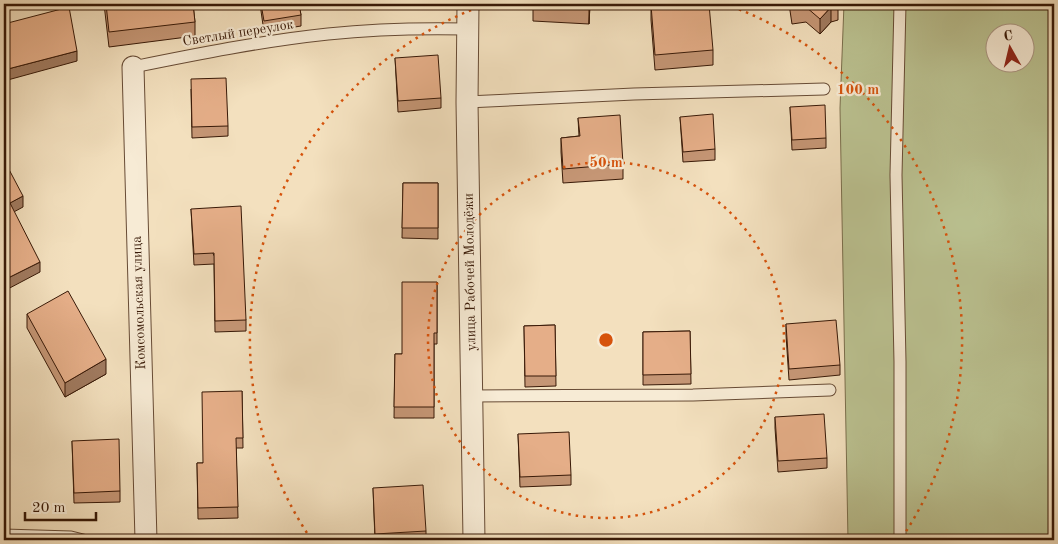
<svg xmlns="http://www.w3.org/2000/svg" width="1058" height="544" font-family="'Old Standard TT',serif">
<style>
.green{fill:#bbc291;stroke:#7a6e4c;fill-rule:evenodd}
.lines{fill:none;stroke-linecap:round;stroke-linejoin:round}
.service-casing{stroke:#674b35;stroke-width:13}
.minor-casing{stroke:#674b35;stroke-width:23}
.service{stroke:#f7ebd5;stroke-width:11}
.minor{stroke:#f7ebd5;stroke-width:21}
.wall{fill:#c59675;stroke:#381907}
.shaded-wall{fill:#a07a5f;stroke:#381907}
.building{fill:#e5ae88;stroke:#381907}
.ring{fill:none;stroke:#d6530c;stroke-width:2.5;stroke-dasharray:2.5 5}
.labels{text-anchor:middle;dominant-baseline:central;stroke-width:4.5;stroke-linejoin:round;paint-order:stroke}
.street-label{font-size:14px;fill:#381907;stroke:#f7ebd5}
.centre{fill:#d6530c;stroke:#f7ebd5;stroke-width:2.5}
.ring-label{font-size:15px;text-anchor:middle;font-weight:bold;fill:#d6530c;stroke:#f7ebd5;stroke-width:4.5;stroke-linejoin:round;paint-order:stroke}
</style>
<rect width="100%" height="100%" fill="#f3e0be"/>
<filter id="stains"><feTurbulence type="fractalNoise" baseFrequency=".004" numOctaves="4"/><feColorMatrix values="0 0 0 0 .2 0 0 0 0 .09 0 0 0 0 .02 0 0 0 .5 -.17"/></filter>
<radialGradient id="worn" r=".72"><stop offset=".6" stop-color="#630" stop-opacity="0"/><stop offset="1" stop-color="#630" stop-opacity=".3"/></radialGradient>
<!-- green -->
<path class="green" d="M844 4H1054V540H848L840 108ZM996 32H1026V62H996Z"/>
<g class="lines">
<!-- service casing -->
<g class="service-casing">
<path id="service" d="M133 67C197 54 262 41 328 34 375 29 421 28 468 29
M467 102 634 94 824 89
M472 396 693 395 830 390
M4 535 71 537 83 540
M900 540V362L896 175 900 4"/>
</g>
<!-- minor casing -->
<g class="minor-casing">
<path id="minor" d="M468 4 467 102 474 540
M133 67 146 540"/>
</g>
<!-- service -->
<use href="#service" class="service"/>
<!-- minor -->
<use href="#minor" class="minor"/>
</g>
<!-- wall -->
<path class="wall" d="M104 4H193L195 22V36L109 47Z
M260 4H299L301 15V26L264 32Z
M533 4H590L589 24 533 21Z
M789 4H838V20L831 22 820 34 806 22 792 24Z
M651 5 713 50V65L655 70 651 20Z
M395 58 441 98V108L398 112Z
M191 89 228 126V136L192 138Z
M790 107 826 138V148L792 150Z
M680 117 715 149V160L683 162Z
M578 118 623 164V179L563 183 561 152V138L579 136Z
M403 183H438V239L402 238Z
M191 209 246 320V331L215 332 214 264 194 265Z
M437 282V344H434V418H394L395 354H402Z
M27 314 106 374 65 397 27 328Z
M786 324 840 365V375L789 380 786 335Z
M555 325 556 386 525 387 524 326Z
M690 331 691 384 643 385V332Z
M242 391 243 448H236L238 518 198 519 197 463H203Z
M775 417 827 458V468L778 472 775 428Z
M518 434 571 475V485L520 487Z
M72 441 120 491V502L74 503Z
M373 488 426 531V540H375Z"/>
<!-- shaded-wall -->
<path class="shaded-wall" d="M589 4H590L589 24Z
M831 7V22L820 34V19Z
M77 51V61L4 81V70Z
M23 196V207L10 214V203Z
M40 262V272L4 291V280Z
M106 359V374L65 397V383Z"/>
<!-- building -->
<path class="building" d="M106 4H193L195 22 109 32Z
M261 4H299L301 15 264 21Z
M533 4H589V9L533 6Z
M662 4H709L713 50 655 55 651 5Z
M791 4H838V6L831 7 820 19 806 7 792 9Z
M69 7 77 51 4 70V24Z
M438 55 441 98 398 101 395 58Z
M226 78 228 126 192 127 191 79Z
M825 105 826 138 792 140 790 107Z
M713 114 715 149 683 152 680 117Z
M620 115 623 164 563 169 561 138 580 136 578 118Z
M4 160 23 196 10 203 40 262 4 280Z
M403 183H438V228H402Z
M241 206 246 320 215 321 214 253 194 254 191 209Z
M402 282H437V333H434V407H394L395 354H402Z
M68 291 106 359 65 383 27 314Z
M836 320 840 365 789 369 786 324Z
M555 325 556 376H525L524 326Z
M690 331 691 374 643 375V332Z
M242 391 243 438H236L238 507 198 508 197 463H203L202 392Z
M824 414 827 458 778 461 775 417Z
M569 432 571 475 520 477 518 434Z
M119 439 120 491 74 493 72 441Z
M423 485 426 531 375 534 373 488Z"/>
<!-- distance rings -->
<g class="ring">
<circle cx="606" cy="340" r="178"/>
<path d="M311 539A356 356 0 0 1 487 4M725 4A356 356 0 0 1 901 539"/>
</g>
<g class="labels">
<!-- street labels -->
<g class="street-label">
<text transform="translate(238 33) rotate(-9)">Светлый переулок</text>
<text transform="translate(470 272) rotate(-91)">улица Рабочей Молодёжи</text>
<text transform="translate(139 303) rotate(-92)">Комсомольская улица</text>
</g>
</g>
<circle cx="606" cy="340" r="8" class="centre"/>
<g class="ring-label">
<text x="858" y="94">100 m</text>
<text x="606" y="167">50 m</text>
</g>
<!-- margin -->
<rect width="1058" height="544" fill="none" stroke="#f3e0be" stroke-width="20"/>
<rect x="5" y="5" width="1048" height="534" fill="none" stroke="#381907" stroke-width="2.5"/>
<rect x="10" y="10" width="1038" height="524" fill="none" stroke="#381907"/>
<!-- north arrow -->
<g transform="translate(1010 48) rotate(352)"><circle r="24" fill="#f7ebd5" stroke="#ab9783"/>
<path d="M0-4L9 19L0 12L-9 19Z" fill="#8f2418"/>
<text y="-8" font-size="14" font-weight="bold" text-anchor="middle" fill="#381907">С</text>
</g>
<!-- scale -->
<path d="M25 512v8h71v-8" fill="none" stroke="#381907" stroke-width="2.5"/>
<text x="32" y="512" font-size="15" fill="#381907" stroke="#f7ebd5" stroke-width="4" paint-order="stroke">20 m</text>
<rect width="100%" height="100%" filter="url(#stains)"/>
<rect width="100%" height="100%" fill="url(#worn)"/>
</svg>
